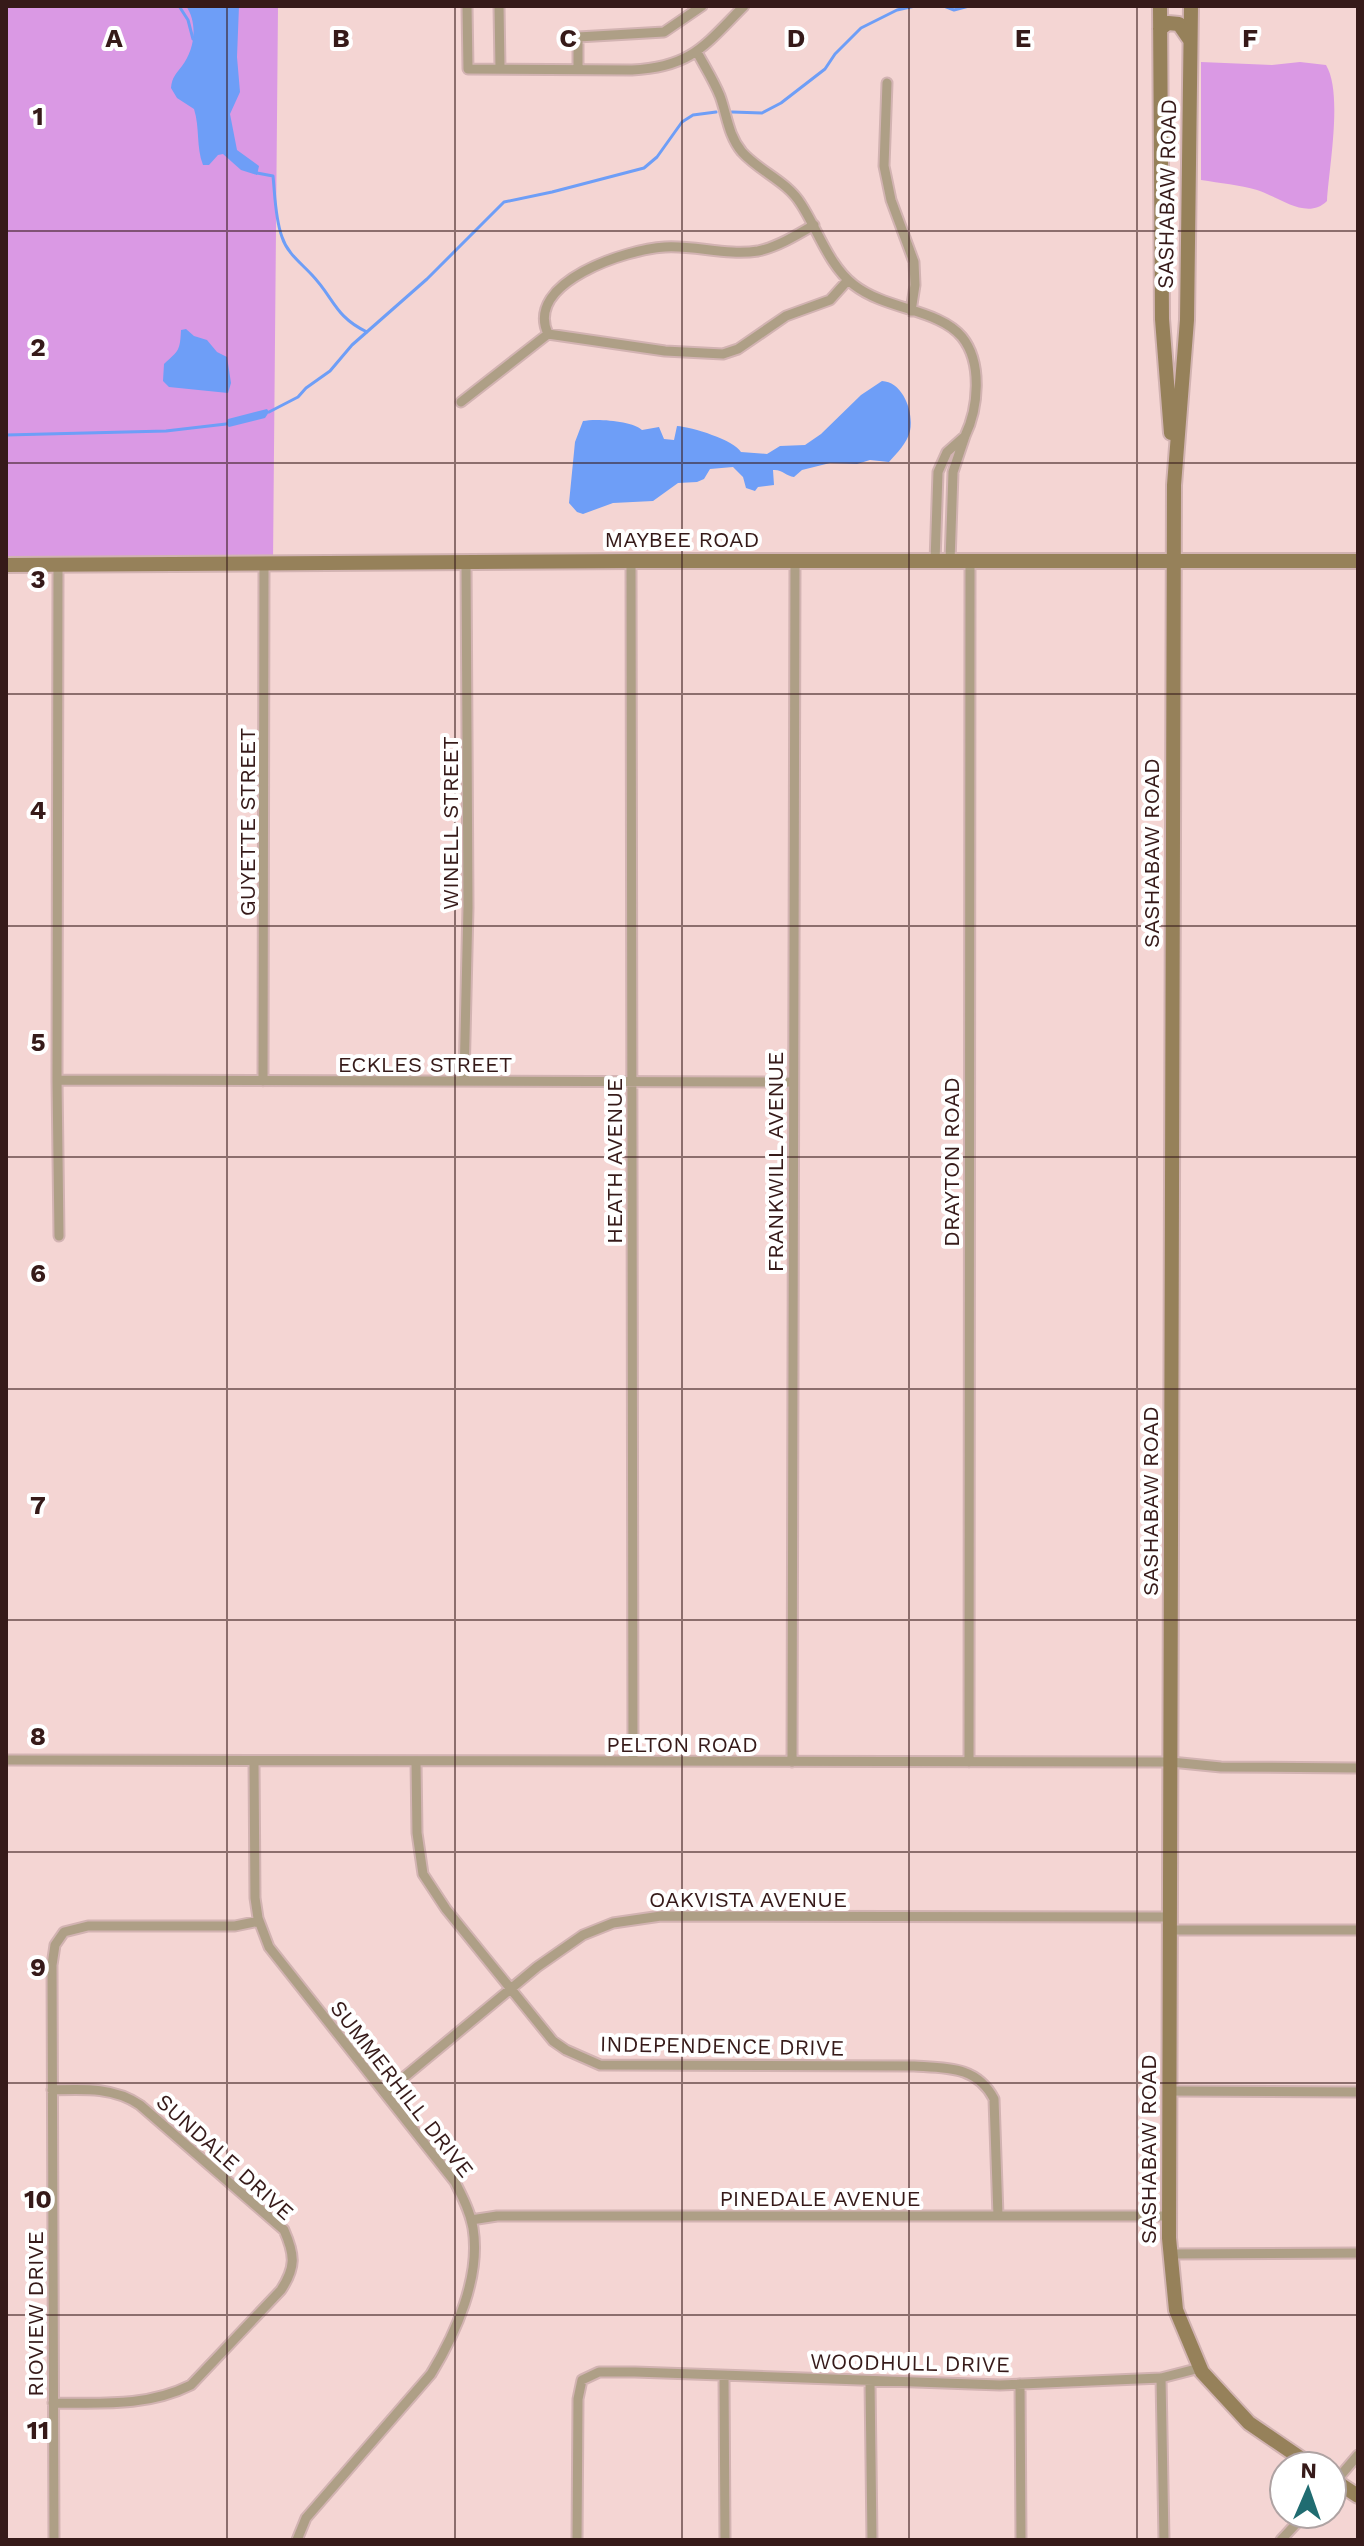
<svg xmlns="http://www.w3.org/2000/svg" width="1364" height="2546" font-family="'Work Sans',sans-serif">
<style>
.green{fill:#da99e4}
.water{fill:#6e9ef7}
.lines{fill:none;stroke-linecap:round;stroke-linejoin:round}
.stream{stroke:#6e9ef7;stroke-width:3}
.street-casing{stroke:#d2b3b2;stroke-width:13}
.secondary-casing{stroke:#d2b3b2;stroke-width:18}
.street{stroke:#ae9f86;stroke-width:9}
.secondary{stroke:#96815a;stroke-width:14}
.grid{fill:none;stroke:#361a19;stroke-width:2;stroke-opacity:0.55}
.labels{text-anchor:middle;dominant-baseline:central;stroke-width:8;stroke-linejoin:round;paint-order:stroke}
.street-label{font-size:22px;fill:#361a19;stroke:#fff}
.grid-label{font-size:26px;text-anchor:middle;font-weight:bold;fill:#361a19;stroke:#fff;stroke-width:8;stroke-linejoin:round;paint-order:stroke}
</style>
<rect width="100%" height="100%" fill="#f4d5d3"/>
<!-- green -->
<path class="green" d="M6 6H278L273 563H6Z
M1201 62 1272 65 1300 62 1326 65C1343 93 1329 167 1327 201 1307 221 1279 197 1257 190 1240 185 1220 183 1201 180Z"/>
<!-- water -->
<path class="water" d="M186 6H239L237 57 240 92 230 114 237 150 259 166 257 175 241 170 223 154 218 155 209 165H203C196 147 200 128 194 109L177 98 171 88C172 77 176 74 182 66 195 49 198 23 186 6Z
M186 329 194 336 207 340 217 352 227 357 231 383 228 393 169 387 163 381 164 364C179 350 180 351 181 330Z
M882 381C903 382 914 412 910 431 907 443 897 453 889 462L870 460 857 464 830 463 802 470 794 477C786 476 782 469 773 470L774 485 758 487 755 491 746 488 743 477 733 467 710 469 704 479 697 482 678 483 653 501 613 503 583 514 577 512 569 503 575 442 583 421C596 418 634 421 642 430L659 427 664 439 674 440 677 426C692 427 734 440 741 452L767 454 780 446 805 445 821 434 861 395Z
M267 409 269 412 265 418 229 427 226 424 228 419Z"/>
<g class="lines">
<!-- stream -->
<path class="stream" d="M179 6 188 20 193 39
M944 6 954 10 969 6
M732 112 762 113 781 103 825 69 835 54 861 28 897 10 915 6
M257 173 273 176C275 195 275 218 282 237 287 253 301 263 312 275 334 298 335 317 367 332
M269 412 298 397 306 388 330 371 352 345 427 279 504 202 552 192 644 168 657 157 682 122 693 115 716 112
M6 435 166 431 226 424"/>
<!-- street casing -->
<g class="street-casing">
<path id="street" d="M467 6 468 69 632 70C692 67 705 45 744 6
M499 6 500 68
M697 52C705 67 714 81 720 96 727 115 728 135 742 152 760 172 787 181 801 204 818 230 829 266 854 285 886 310 939 309 962 337 983 363 978 409 965 436
M578 69V37L664 32 702 6
M887 83 884 166 891 200 914 262 915 285 911 311
M548 334C524 282 627 249 665 247 695 245 727 256 758 251 777 247 797 235 814 225
M461 402 548 334 665 351 723 354 738 349 786 316 830 300 848 280
M631 561 633 1761
M935 562 938 472 947 452 965 436 953 472 950 562
M58 565 57 1080 59 1236
M57 1080 793 1082
M263 1081 264 564
M464 1081 468 907 466 563
M6 1760 1171 1762 1221 1767 1358 1768
M254 1762 255 1898 258 1918 269 1947 455 2182C462 2196 470 2211 473 2228 481 2277 456 2333 431 2374L306 2518 297 2540
M416 1762 417 1833 423 1874 446 1909 553 2041 566 2050 600 2065 914 2066C947 2068 977 2066 994 2099L998 2216
M792 1762 795 561
M969 1762 970 562
M1170 1930H1358
M52 2090C83 2089 114 2087 140 2105L284 2230C295 2255 296 2267 281 2290L191 2385C147 2407 101 2403 53 2403
M1170 2091 1358 2092
M385 2093 537 1967 583 1935 613 1923 661 1916 1171 1917
M471 2220 497 2216H1169
M1171 2254 1358 2253
M724 2376 725 2540
M1161 2378 1164 2540
M870 2382 872 2540
M1020 2384 1021 2540
M1334 2483 1358 2455
M54 2540 52 1965 55 1945 64 1932 88 1926H235L259 1921
M577 2540 578 2399 582 2380 599 2372H635L1000 2385 1161 2378 1200 2368
M1281 2540 1305 2514"/>
</g>
<!-- secondary casing -->
<g class="secondary-casing">
<path id="secondary" d="M1160 6 1162 319 1171 433
M1191 6 1187 320 1174 485 1169 2238 1176 2310 1202 2372 1249 2423 1312 2466
M1160 29 1168 23 1179 24 1190 40
M6 565 631 561H1358
M1332 2479 1358 2496"/>
</g>
<!-- street -->
<use href="#street" class="street"/>
<!-- secondary -->
<use href="#secondary" class="secondary"/>
</g>
<!-- grid -->
<path class="grid" d="M227 6V2540M455 6V2540M682 6V2540M909 6V2540M1137 6V2540M6 231H1358M6 463H1358M6 694H1358M6 926H1358M6 1157H1358M6 1389H1358M6 1620H1358M6 1852H1358M6 2083H1358M6 2315H1358"/>
<g class="labels">
<!-- street labels -->
<g class="street-label">
<text transform="translate(1167 194) rotate(-89)">SASHABAW ROAD</text>
<text x="682" y="539">MAYBEE ROAD</text>
<text transform="translate(247 822) rotate(-90)">GUYETTE STREET</text>
<text transform="translate(450 823) rotate(-90)">WINELL STREET</text>
<text transform="translate(1151 853) rotate(-90)">SASHABAW ROAD</text>
<text x="425" y="1064">ECKLES STREET</text>
<text transform="translate(614 1161) rotate(-90)">HEATH AVENUE</text>
<text transform="translate(775 1162) rotate(-90)">FRANKWILL AVENUE</text>
<text transform="translate(951 1162) rotate(-90)">DRAYTON ROAD</text>
<text transform="translate(1150 1501) rotate(-90)">SASHABAW ROAD</text>
<text x="682" y="1744">PELTON ROAD</text>
<text x="748" y="1899">OAKVISTA AVENUE</text>
<text transform="translate(722 2046) rotate(1)">INDEPENDENCE DRIVE</text>
<text transform="translate(402 2089) rotate(52)">SUMMERHILL DRIVE</text>
<text transform="translate(1148 2149) rotate(-90)">SASHABAW ROAD</text>
<text transform="translate(225 2157) rotate(42)">SUNDALE DRIVE</text>
<text x="820" y="2198">PINEDALE AVENUE</text>
<text transform="translate(35 2314) rotate(-90)">RIOVIEW DRIVE</text>
<text transform="translate(910 2363) rotate(1)">WOODHULL DRIVE</text>
</g>
</g>
<g class="grid-label">
<text x="114" y="47">A</text>
<text x="341" y="47">B</text>
<text x="568" y="47">C</text>
<text x="796" y="47">D</text>
<text x="1023" y="47">E</text>
<text x="1250" y="47">F</text>
<text x="38" y="125">1</text>
<text x="38" y="356">2</text>
<text x="38" y="588">3</text>
<text x="38" y="819">4</text>
<text x="38" y="1051">5</text>
<text x="38" y="1282">6</text>
<text x="38" y="1514">7</text>
<text x="38" y="1745">8</text>
<text x="38" y="1976">9</text>
<text x="38" y="2208">10</text>
<text x="38" y="2439">11</text>
</g>
<!-- border -->
<rect width="1364" height="2546" fill="none" stroke="#361a19" stroke-width="16"/>
<!-- north arrow -->
<g transform="translate(1308 2490) rotate(2)"><circle r="38" fill="#ffffff" stroke="#afa3a3" stroke-width="2"/>
<path d="M0-6L14 30L0 20L-14 30Z" fill="#206c71"/>
<text y="-12" font-size="22" font-weight="bold" text-anchor="middle" fill="#361a19">N</text>
</g>
</svg>
